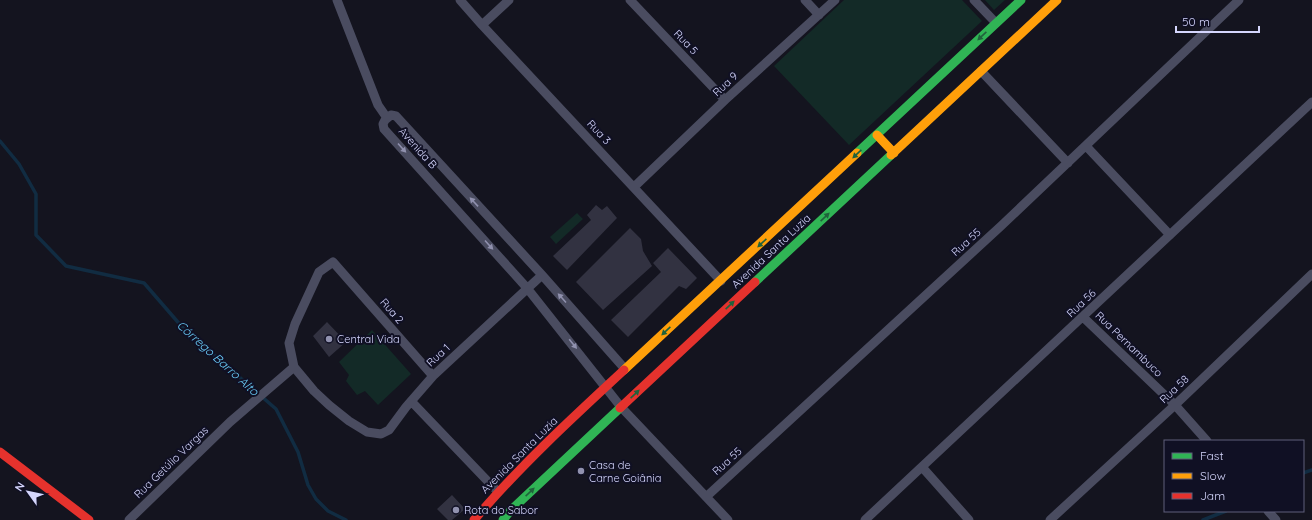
<svg xmlns="http://www.w3.org/2000/svg" width="1312" height="520" font-family="Quicksand,sans-serif">
<style>
.green{fill:#132a27}
.lines{fill:none;stroke-linecap:round;stroke-linejoin:round}
.stream{stroke:#112c42;stroke-width:3.5}
.building{fill:#323241}
.street{stroke:#4a4c60;stroke-width:9}
.fast{stroke:#30b455;stroke-width:9}
.slow{stroke:#ff9f0a;stroke-width:9}
.jam{stroke:#e5322d;stroke-width:9}
.oneway{fill:#20623c}
.oneway2{fill:#9091ae}
.poi-dot{fill:#9192af;stroke:#101024;stroke-width:1.5}
.labels{text-anchor:middle;dominant-baseline:central;stroke-width:4;stroke-linejoin:round;paint-order:stroke}
.street-label{font-size:11px;fill:#d5d6fd;stroke:#101024}
.poi-label{font-size:11px;fill:#d5d6fd;stroke:#101024;text-anchor:start}
.water-label{font-size:12px;font-style:italic;fill:#69cbf6;stroke:#101024}
</style>
<rect width="100%" height="100%" fill="#14141f"/>
<!-- green -->
<path class="green" d="M844 0H962L982 21 849 145 774 66Z
M985 0H1005L994 10Z
M577 213 583 219 556 244 550 237Z
M372 330 411 374 378 405 365 391 357 395 346 381 349 375 339 362Z"/>
<g class="lines">
<!-- stream -->
<path class="stream" d="M0 141 19 164 36 194V235L66 266 144 283 183 328 276 409 298 452 308 485 316 499 328 511 346 520
M1303 473 1312 470
M1203 520 1226 511"/>
</g>
<!-- building -->
<path class="building" d="M596 205 602 210 607 206 617 218 567 270 553 256 591 220 587 215Z
M630 228 641 239 643 251 652 266 603 310 576 282Z
M668 248 697 278 686 289 679 286 628 337 611 320 661 272 653 263Z
M327 322 346 342 329 357 313 336Z
M452 495 465 509 452 520H448L437 509Z"/>
<g class="lines">
<!-- street -->
<path class="street" d="M337 0 378 105 387 118
M460 0 482 25 721 281
M630 0 725 100
M805 0 819 15
M974 0 996 23
M482 25 509 0
M981 71 1068 163
M1086 146 1170 235
M634 187 725 100 835 0
M1083 317 1175 405 1207 441
M625 369 542 275 396 116 391 115 385 120 383 124 384 129 527 288 621 407 728 520
M433 376 333 262 319 272 295 324 289 343 294 367 314 391 329 405 349 421 367 432 381 434 389 430 406 407 433 376 542 275
M411 401 498 492
M922 467 969 520
M706 497 1001 226 1239 0
M1268 511 1276 520
M129 520 230 422 294 367
M865 520 1312 102
M1050 520 1175 405 1312 274"/>
<!-- fast -->
<path class="fast" d="M857 153 1021 0
M755 282 891 155
M503 520 510 511 620 408"/>
<!-- slow -->
<path class="slow" d="M877 135 894 153
M891 155 1057 0
M624 370 857 153"/>
<!-- jam -->
<path class="jam" d="M620 408 755 282
M0 452 89 520
M474 520C520 466 572 418 624 370"/>
</g>
<!-- one-way arrows -->
<defs><path id="oneway-solid" d="M-6-.8H1V-3.2L6.5 0L1 3.2V.8H-6Z"/></defs>
<g class="oneway">
<use href="#oneway-solid" transform="translate(982 36) rotate(137)"/>
<use href="#oneway-solid" transform="translate(857 154) rotate(137)"/>
<use href="#oneway-solid" transform="translate(825 217) rotate(-43)"/>
<use href="#oneway-solid" transform="translate(762 243) rotate(137)"/>
<use href="#oneway-solid" transform="translate(730 305) rotate(-43)"/>
<use href="#oneway-solid" transform="translate(666 331) rotate(137)"/>
<use href="#oneway-solid" transform="translate(635 394) rotate(-43)"/>
<use href="#oneway-solid" transform="translate(530 492) rotate(-43)"/>
</g>
<g class="oneway2">
<use href="#oneway-solid" transform="translate(402 148) rotate(48)"/>
<use href="#oneway-solid" transform="translate(474 202) rotate(-133)"/>
<use href="#oneway-solid" transform="translate(489 245) rotate(48)"/>
<use href="#oneway-solid" transform="translate(562 298) rotate(-132)"/>
<use href="#oneway-solid" transform="translate(573 344) rotate(51)"/>
</g>
<!-- markers -->
<g class="poi-dot">
<circle cx="329" cy="339" r="4"/>
<circle cx="581" cy="471" r="4"/>
<circle cx="456" cy="510" r="4"/>
</g>
<g class="labels">
<!-- street labels -->
<g class="street-label">
<text transform="translate(686 42) rotate(46)">Rua 5</text>
<text transform="translate(725 84) rotate(-43)">Rua 9</text>
<text transform="translate(599 132) rotate(47)">Rua 3</text>
<text transform="translate(418 148) rotate(48)">Avenida B</text>
<text transform="translate(966 242) rotate(-42)">Rua 55</text>
<text transform="translate(771 251) rotate(-43)">Avenida Santa Luzia</text>
<text transform="translate(1081 303) rotate(-43)">Rua 56</text>
<text transform="translate(392 311) rotate(49)">Rua 2</text>
<text transform="translate(1129 344) rotate(44)">Rua Pernambuco</text>
<text transform="translate(438 355) rotate(-43)">Rua 1</text>
<text transform="translate(1174 389) rotate(-43)">Rua 58</text>
<text transform="translate(519 455) rotate(-45)">Avenida Santa Luzia</text>
<text transform="translate(727 461) rotate(-42)">Rua 55</text>
<text transform="translate(171 462) rotate(-44)">Rua Getúlio Vargas</text>
</g>
<!-- poi labels -->
<g class="poi-label">
<text x="337" y="339">Central Vida</text>
<text x="589" y="465">Casa de<tspan x="589" dy="13">Carne Goiânia</tspan></text>
<text x="464" y="510">Rota do Sabor</text>
</g>
<!-- water labels -->
<g class="water-label">
<text transform="translate(218 358) rotate(42)">Córrego Barro Alto</text>
</g>
</g>
<!-- legend -->
<rect x="1164" y="440" width="140" height="72" fill="#101024" stroke="#5f5f7b"/>
<rect x="1172" y="453" width="20" height="6" fill="#30b455" stroke="#5f5f7b"/>
<text x="1200" y="460" font-size="12" fill="#d5d6fd">Fast</text>
<rect x="1172" y="473" width="20" height="6" fill="#ff9f0a" stroke="#5f5f7b"/>
<text x="1200" y="480" font-size="12" fill="#d5d6fd">Slow</text>
<rect x="1172" y="493" width="20" height="6" fill="#e5322d" stroke="#5f5f7b"/>
<text x="1200" y="500" font-size="12" fill="#d5d6fd">Jam</text>
<!-- north arrow -->
<g transform="translate(28 492) rotate(303)" stroke="#101024" stroke-width="3" paint-order="stroke">
<path d="M0-3L7 15L0 10L-7 15Z" fill="#d5d6fd"/>
<text y="-6" font-size="11" font-weight="bold" text-anchor="middle" fill="#d5d6fd">N</text>
</g>
<!-- scale -->
<path d="M1176 26v6h83v-6" fill="none" stroke="#d5d6fd" stroke-width="2"/>
<text x="1182" y="26" font-size="12" fill="#d5d6fd" stroke="#101024" stroke-width="3" paint-order="stroke">50 m</text>
</svg>
